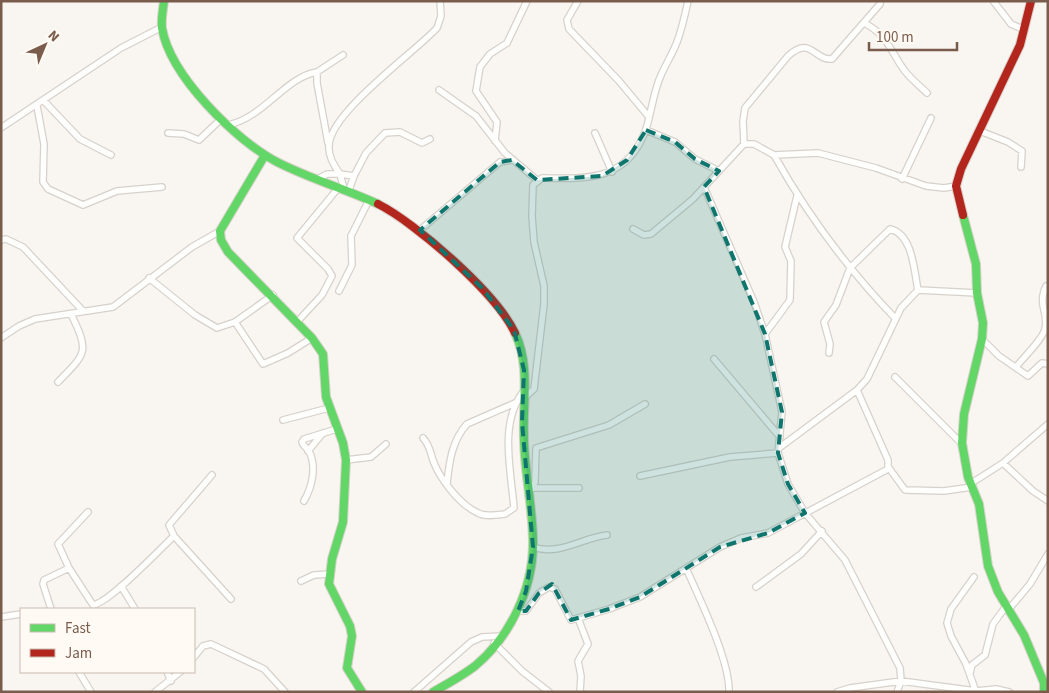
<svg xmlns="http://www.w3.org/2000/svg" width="1049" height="693" font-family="'Source Sans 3',sans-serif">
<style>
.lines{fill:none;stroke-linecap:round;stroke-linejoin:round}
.street-casing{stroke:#d7d1cb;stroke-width:8}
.fast-casing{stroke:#d9d2cb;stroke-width:10}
.jam-casing{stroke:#d9d2cb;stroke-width:10}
.street{stroke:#fefefd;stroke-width:5.5}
.fast{stroke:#63d668;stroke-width:8}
.jam{stroke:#b3261e;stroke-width:8}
.marked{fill:#0f766e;fill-opacity:0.2;stroke:#0f766e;stroke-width:4;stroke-dasharray:10 6;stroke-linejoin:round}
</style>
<rect width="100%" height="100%" fill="#f9f5f0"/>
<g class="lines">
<!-- street casing -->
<g class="street-casing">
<path id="street" d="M578 1 567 20 569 29 619 81 649 117
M994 2 1011 24 1025 30
M864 23C885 33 890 49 902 67 908 77 919 85 927 93
M439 90 476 116 505 153 537 180
M44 101 80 139 111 155
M37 106 44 144 43 182 48 189 83 205 117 191 162 187
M227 125C263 119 285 77 317 72
M1 128 121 48 162 27
M646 130 675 142 695 159 719 171
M980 131 1008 142 1022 151 1021 167
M168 133 184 134 199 140 220 120
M595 133 612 172
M495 141 497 122 476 91 480 67 490 54 507 43 527 1
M328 143 317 83V72L343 55
M744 144 743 121 745 108 788 56C811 35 814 61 832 59L880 4
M774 155C807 214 847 268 894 317
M354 176 366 153 385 133 400 132 422 143 430 139
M318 179 327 174H340L344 189
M902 179 931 118
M704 187 754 302 765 334 782 412 778 453 788 484 805 513 845 560 900 668 901 681 897 692
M349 190 354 176 340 174C334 166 328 156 329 146 329 113 414 53 437 28L441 16 440 1
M633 229 644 235 651 234 693 199 744 144H754L774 155 818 153 876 168 926 186 944 188 956 186
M420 230 500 162 512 160
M1 240 6 239 23 247 83 311
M149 278 195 315 217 328 235 322 273 295
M339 291 352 265 351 236 369 200
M235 322 263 364 288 353 312 338
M297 322 322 295 332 276 328 269 297 238 339 187
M765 334 790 300 791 261 785 247 797 196
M1 338 19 326 35 319 113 307 192 247 220 231
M982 339 999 356 1028 376 1042 363 1048 364
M829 353 830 344 824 322 836 305 850 268 890 229C913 234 914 271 918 290
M714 359 780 437
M1016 367C1023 358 1043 339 1045 329 1049 312 1037 306 1046 286
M895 377 963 445
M58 382C86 353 90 353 71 314
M523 399 534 389 544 304V286L534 242 532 216 533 185 542 178C588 179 628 181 646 129 651 113 653 96 659 80 664 67 672 55 677 42 682 29 685 15 688 1
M283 420 329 408
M423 438C431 447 430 453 434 463 441 480 460 505 478 513 485 517 497 515 505 514L514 508C511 471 499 423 523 392
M779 448 857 390 867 379 901 308 918 290 977 293
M308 451 323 433
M346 460 371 457 386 444
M1003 463 1033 491 1048 501
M889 468 905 490 944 491 972 487
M212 475 169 525 174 536 231 599
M640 476 730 457 778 453
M447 484C449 463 452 440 467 424L515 403
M970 484 1003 463 1048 424
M534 488H579
M528 495 535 482 536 448 609 425 645 404
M304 501C312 487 317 467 309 451 307 448 303 446 302 442L304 439 337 429
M88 512 58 544 69 568 93 605C109 603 159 550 174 536
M533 547C560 556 581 538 607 535
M686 568C699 598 730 660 729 692
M974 577 951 609 947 623 951 636 966 664 976 692
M301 581 314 575 330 574
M121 586 135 609
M756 587 801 554 822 531
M51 609 43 584 44 580 69 568
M1009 609 1030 584 1048 554
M518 611H526L539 593 549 587 555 589 571 620 609 609 640 597 720 547 741 538 768 533 888 469V460L857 390
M1 617 21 614
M578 618 588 644 578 661 581 676 580 692
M494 643 522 671 549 692
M194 657 203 646 211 644 264 669 285 692
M79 672 91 692
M167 672 171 681
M970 673 972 665 985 655 993 624 1007 605
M155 692 180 672
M414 692 471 642 482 637 501 636
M837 692 850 688 901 681 976 691 996 689 1009 692"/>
</g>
<!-- fast casing -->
<g class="fast-casing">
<path id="fast" d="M164 1C163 10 161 19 162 28 170 76 237 142 279 163 311 179 345 189 378 204
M265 155 220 231 221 240 228 252 312 338 323 354 326 397 343 443 346 460 343 522 332 559 329 584 350 626 352 636 347 668 362 692
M963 215 976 264 977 293 983 323 982 339 964 414 962 443 968 477 979 504 988 566 998 592 1024 635 1044 683V692
M433 692C447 684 462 676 475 666 510 637 533 589 533 543 533 509 525 475 524 441 522 406 531 366 515 333"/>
</g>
<!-- jam casing -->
<g class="jam-casing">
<path id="jam" d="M378 204C416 223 497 294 515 333
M963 215 956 186 961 169 1020 45 1031 1"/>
</g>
<!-- street -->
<use href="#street" class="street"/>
<!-- fast -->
<use href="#fast" class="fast"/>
<!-- jam -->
<use href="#jam" class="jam"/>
</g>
<!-- marked area -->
<path class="marked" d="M646 130 675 142 695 159 719 171 704 187 765 334 782 412 778 453 788 484 805 513 768 533 720 547 640 597 609 609 571 620 552 584 539 593 526 611H518L526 591 533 547 522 422 524 370 514 330 482 288 420 230 500 162 512 160 537 180 602 176 627 160Z"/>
<!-- border -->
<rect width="1049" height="693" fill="none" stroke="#7a5c4d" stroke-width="5"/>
<!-- legend -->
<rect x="20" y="608" width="175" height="65" fill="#fffaf3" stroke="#cabbb1"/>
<rect x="30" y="624" width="25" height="8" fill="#63d668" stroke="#cabbb1"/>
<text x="65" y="633" font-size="15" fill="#7a5c4d">Fast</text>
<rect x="30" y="649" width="25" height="8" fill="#b3261e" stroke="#cabbb1"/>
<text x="65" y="658" font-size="15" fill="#7a5c4d">Jam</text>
<!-- north arrow -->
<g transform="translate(45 45) rotate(44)" stroke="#fffaf3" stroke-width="4" paint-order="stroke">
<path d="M0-4L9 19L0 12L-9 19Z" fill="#7a5c4d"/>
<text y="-8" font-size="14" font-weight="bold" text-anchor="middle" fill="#7a5c4d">N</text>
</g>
<!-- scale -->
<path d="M869 42v8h88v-8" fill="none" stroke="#7a5c4d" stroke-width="2.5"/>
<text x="876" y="42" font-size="15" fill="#7a5c4d" stroke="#fffaf3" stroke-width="4" paint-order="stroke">100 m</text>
</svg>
